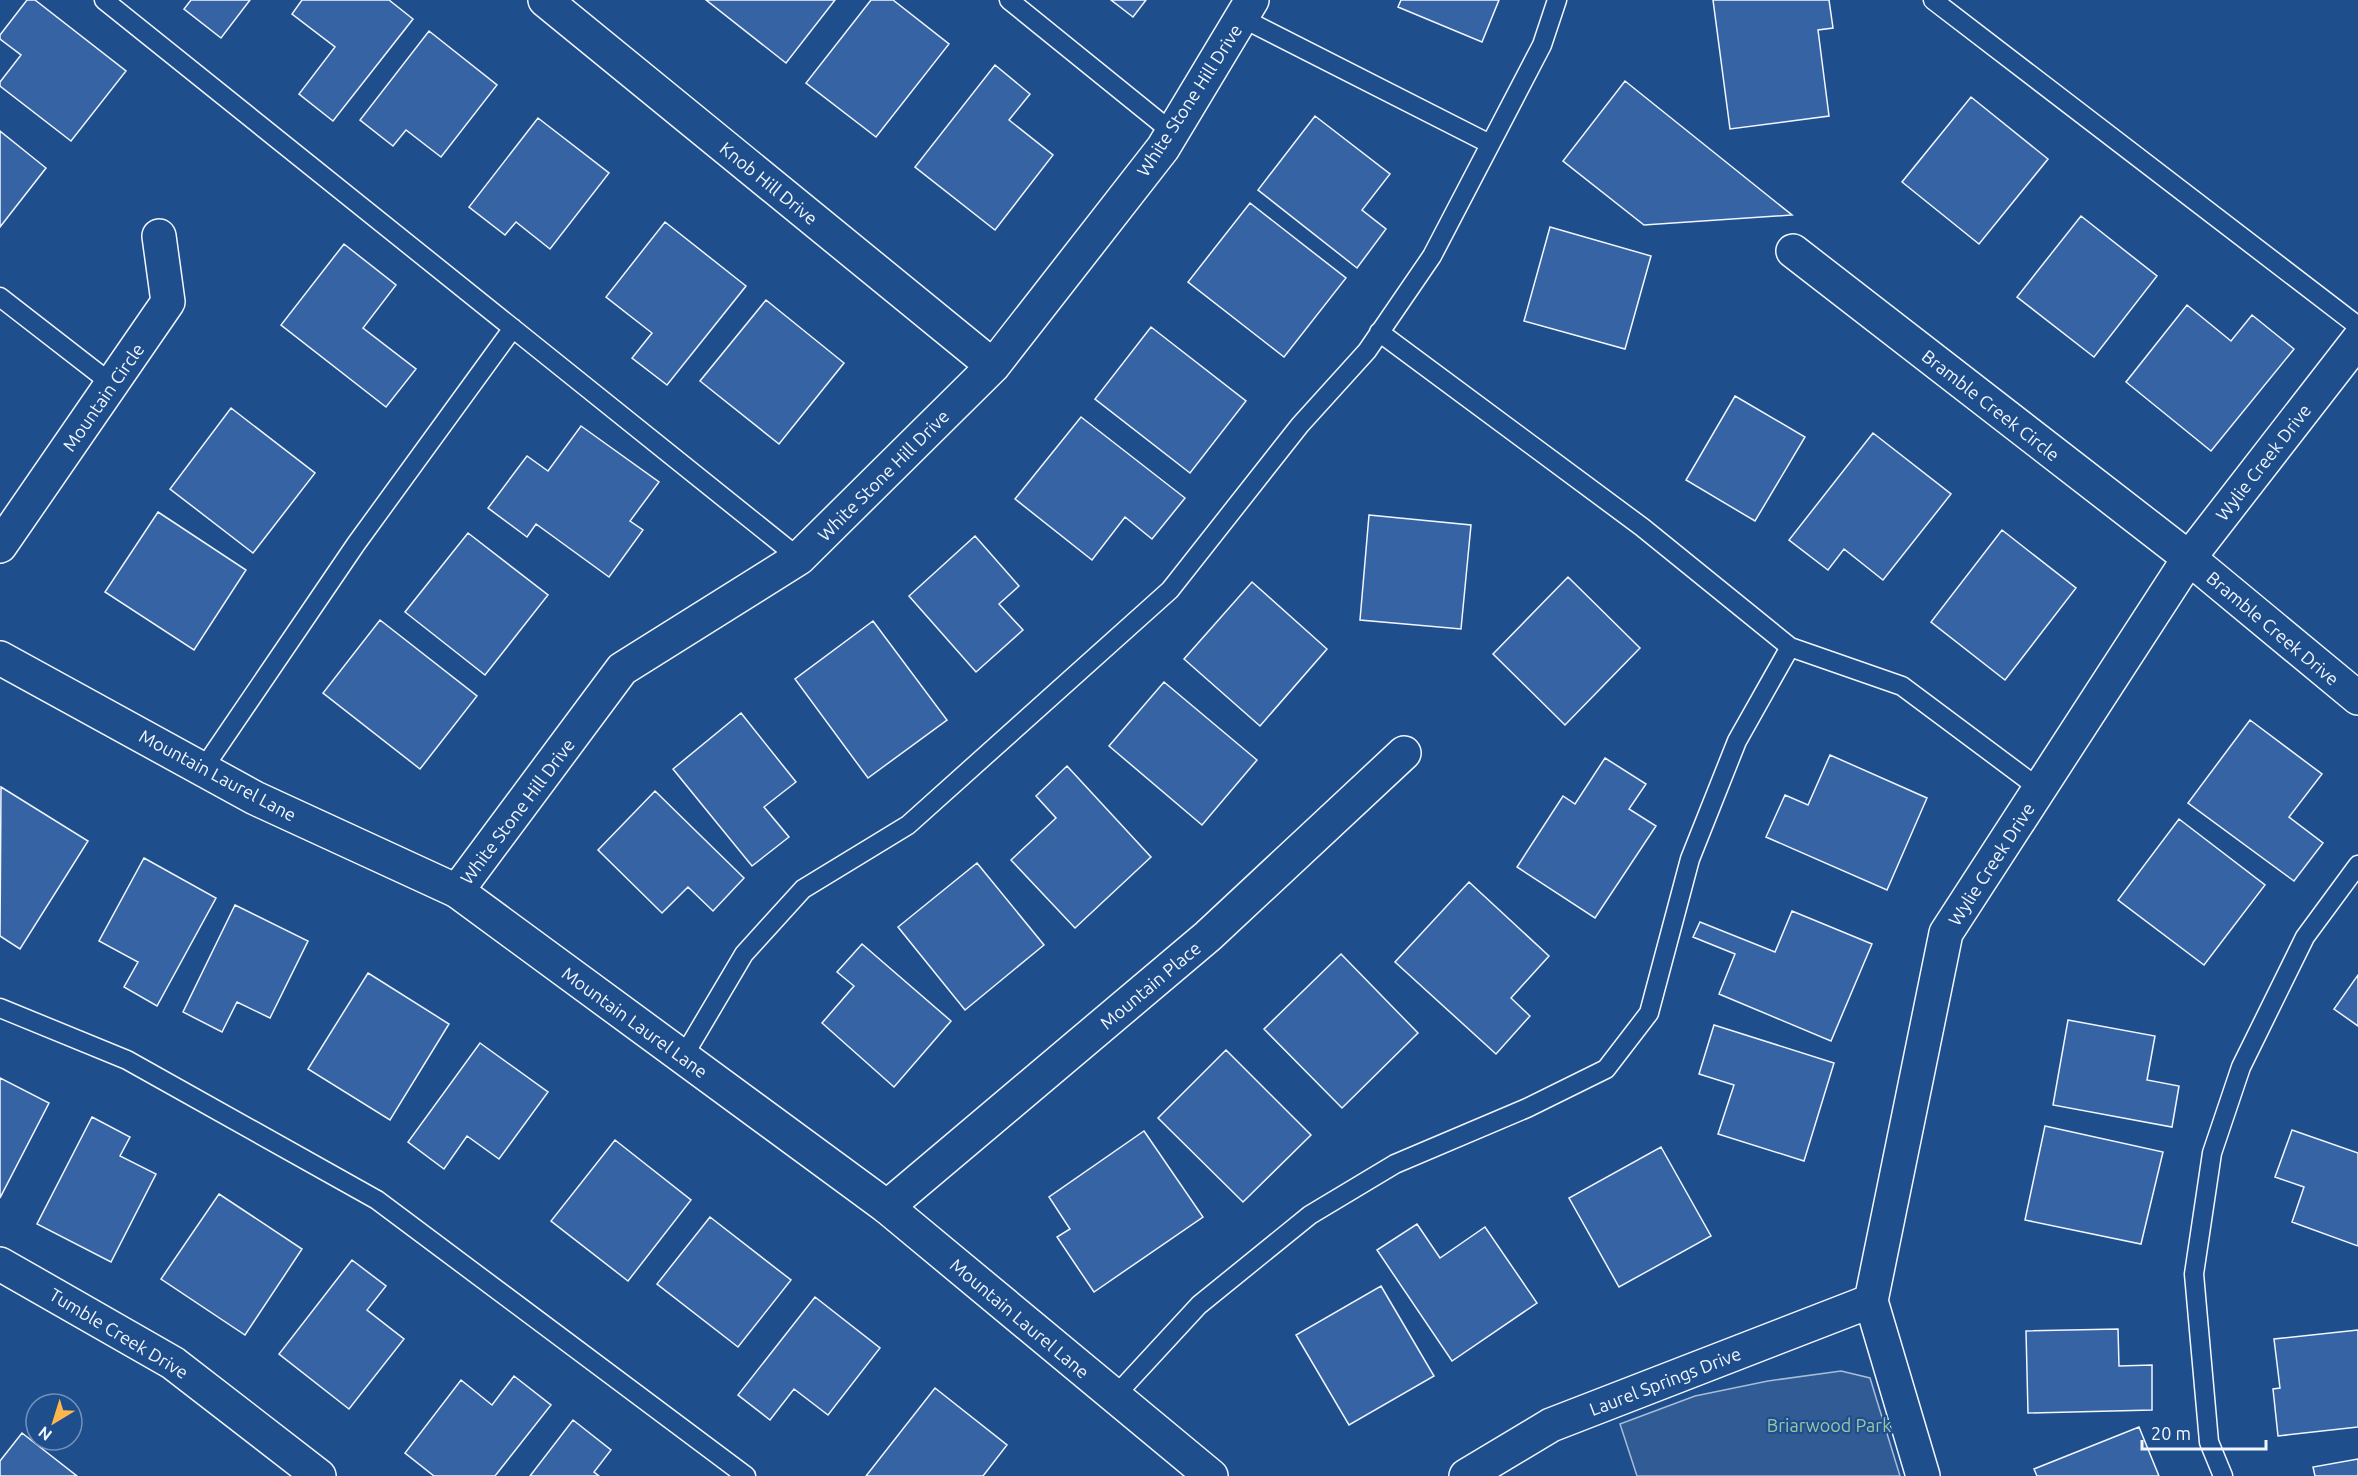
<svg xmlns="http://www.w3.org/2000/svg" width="2358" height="1476" font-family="Ubuntu,sans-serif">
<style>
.built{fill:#305b95;stroke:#a8bbd7;stroke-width:1.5}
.building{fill:#3563a3;stroke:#f2f6ff;stroke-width:1.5}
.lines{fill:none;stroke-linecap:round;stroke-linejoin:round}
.service-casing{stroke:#f2f6ff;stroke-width:21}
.minor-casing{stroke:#f2f6ff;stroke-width:36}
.tertiary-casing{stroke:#f2f6ff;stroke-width:36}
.service{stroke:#1f4e8c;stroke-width:18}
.minor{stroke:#1f4e8c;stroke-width:33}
.tertiary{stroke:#1f4e8c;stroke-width:33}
.labels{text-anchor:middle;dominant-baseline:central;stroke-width:4.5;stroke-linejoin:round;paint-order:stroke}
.street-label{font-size:18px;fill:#f2f6ff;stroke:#1f4e8c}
.park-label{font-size:18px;fill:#97c8a6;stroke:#1f4e8c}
</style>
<rect width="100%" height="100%" fill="#1f4e8c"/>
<!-- built -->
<path class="built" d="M1841 1371 1870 1378 1900 1476H1637L1620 1424 1695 1396 1768 1381Z"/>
<!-- building -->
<path class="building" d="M27 0H35L126 71 71 141 0 86V82L21 55 0 39V35Z
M191 0H250L221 38 184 9Z
M302 0H389L413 19 333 121 299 94 335 47 292 14Z
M706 0H835L786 63Z
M871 0H893L949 44 876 137 806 83Z
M1111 0H1146L1133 17Z
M1401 0H1499L1482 42 1398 7Z
M1713 0H1829L1833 28 1818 30 1829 116 1730 129Z
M429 31 497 85 441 157 406 130 393 146 360 120Z
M995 65 1030 94 1009 120 1053 155 995 230 915 167Z
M1625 81 1792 215 1644 225 1563 161Z
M1971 97 2048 159 1979 244 1902 182Z
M1315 116 1390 174 1362 210 1386 229 1357 268 1258 190Z
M538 118 609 173 550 249 516 222 505 235 469 207Z
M0 131 46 168 0 227Z
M1250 203 1346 278 1284 357 1188 282Z
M2081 216 2157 276 2094 357 2017 297Z
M665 222 746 286 667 385 632 358 652 333 606 297Z
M1550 227 1651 256 1625 349 1524 321Z
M344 244 396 285 363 328 416 369 386 407 281 325Z
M766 300 844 363 779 444 700 381Z
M2187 305 2231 341 2252 315 2294 349 2211 451 2126 382Z
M1151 327 1246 401 1190 473 1095 399Z
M1735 396 1805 437 1755 521 1686 480Z
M231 408 315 473 253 553 170 489Z
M1081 417 1185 498 1152 539 1125 517 1092 560 1015 499Z
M581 426 659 482 630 521 643 530 609 577 536 524 527 537 488 508 527 456 548 471Z
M1873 433 1951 494 1883 580 1844 549 1828 570 1789 540Z
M158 512 246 570 194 650 105 592Z
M1369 515 1471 525 1461 629 1360 620Z
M2002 530 2076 588 2005 680 1931 622Z
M468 533 548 595 485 675 405 612Z
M975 536 1019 586 999 604 1023 630 976 672 909 596Z
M1568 577 1640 648 1565 725 1493 654Z
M1252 582 1327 649 1260 726 1184 659Z
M380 620 477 696 420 769 323 693Z
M873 621 947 720 868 778 795 679Z
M1164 682 1257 760 1202 825 1109 746Z
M741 713 796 782 764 807 789 837 752 866 673 769Z
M2250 720 2322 774 2289 817 2323 843 2294 881 2188 803Z
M1830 755 1927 798 1887 890 1766 837 1785 795 1808 805Z
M1605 758 1646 784 1629 809 1656 826 1595 918 1517 867 1563 796 1575 804Z
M1067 766 1151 857 1075 928 1011 860 1056 818 1036 796Z
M1 787 88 841 20 949 0 936Z
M655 791 744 878 713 911 688 887 662 913 598 850Z
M2179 819 2265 885 2204 965 2118 900Z
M144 858 216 898 157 1006 124 987 138 962 99 941Z
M977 863 1044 945 965 1010 898 927Z
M1469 882 1549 956 1511 998 1530 1016 1496 1054 1395 962Z
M235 905 308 941 270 1018 237 1002 222 1032 183 1012Z
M1792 911 1872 944 1831 1041 1719 994 1735 954 1693 937 1700 922 1775 952Z
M862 944 951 1021 894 1087 822 1023 854 986 837 972Z
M1341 954 1418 1033 1342 1108 1264 1029Z
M368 973 449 1024 390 1120 308 1069Z
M2358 975V1026L2334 1009Z
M2068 1020 2155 1036 2147 1080 2179 1086 2172 1127 2053 1105Z
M1714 1025 1834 1063 1804 1161 1718 1134 1734 1085 1699 1074Z
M480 1043 548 1092 499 1159 467 1136 444 1169 408 1142Z
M1226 1050 1311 1135 1243 1202 1158 1118Z
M0 1078 49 1103 0 1198Z
M92 1117 130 1137 120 1156 156 1174 111 1262 37 1224Z
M2045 1126 2163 1152 2141 1244 2025 1220Z
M2292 1130 2358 1153V1246L2292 1222 2304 1187 2275 1177Z
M1144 1131 1203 1217 1094 1292 1057 1237 1070 1229 1049 1197Z
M615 1140 691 1200 628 1281 551 1221Z
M1661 1147 1711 1236 1619 1287 1569 1198Z
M219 1194 302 1249 245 1335 161 1279Z
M710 1217 791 1280 738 1347 657 1284Z
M1417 1224 1440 1258 1485 1227 1537 1303 1452 1361 1377 1250Z
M352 1260 386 1286 367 1310 404 1339 349 1409 279 1354Z
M1381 1286 1434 1376 1349 1425 1296 1335Z
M815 1297 880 1348 828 1415 794 1389 770 1420 738 1395Z
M2118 1329 2119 1366 2152 1365V1410L2028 1413 2026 1331Z
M2358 1330V1427L2278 1436 2273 1389 2280 1388 2274 1339Z
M514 1376 551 1405 495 1476H434L405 1453 461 1380 492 1405Z
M935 1388 1007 1445 983 1476H866Z
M573 1420 611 1450 594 1472 599 1476H530Z
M2139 1427 2159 1476H2037L2034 1469Z
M22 1433 77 1476H0V1461Z
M2358 1459V1476H2315L2313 1467Z"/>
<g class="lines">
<!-- service casing -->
<g class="service-casing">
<path id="service" d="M104 0 799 558
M1009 0 1172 132
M1933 0 2358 326
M1242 18 1490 144
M0 297 112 384
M1790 647 1902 686 2040 789
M203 769 356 544 513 328
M0 1008 127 1060 377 1200 746 1476
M683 1057 744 954 803 889 908 825 1170 590 1300 425 1367 351 1432 256 1542 45 1557 0
M1115 1396 1199 1305 1310 1215 1395 1164 1527 1108 1606 1069 1649 1013 1690 859 1737 741 1790 647 1642 527 1379 332
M2223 1476 2209 1442 2194 1274 2212 1153 2241 1067 2305 937 2358 865"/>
</g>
<!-- minor casing -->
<g class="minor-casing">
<path id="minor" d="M545 0 993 366
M1793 251 2189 558 2358 698
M0 546 168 302 159 236
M457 891 622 669 799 558 993 366 1163 148 1252 0
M887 1207 1208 936 1404 753
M0 1264 173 1363 319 1476
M1923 1476 1871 1301 1946 933 2189 558 2358 340"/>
</g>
<!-- tertiary casing -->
<g class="tertiary-casing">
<path id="tertiary" d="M0 658 255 798 457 891 887 1207 1211 1476
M1466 1476 1551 1425 1871 1301"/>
</g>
<!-- service -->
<use href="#service" class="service"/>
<!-- minor -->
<use href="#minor" class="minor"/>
<!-- tertiary -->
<use href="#tertiary" class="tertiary"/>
</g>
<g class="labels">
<!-- street labels -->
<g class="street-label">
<text transform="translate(1189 100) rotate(-57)">White Stone Hill Drive</text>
<text transform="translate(769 183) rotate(39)">Knob Hill Drive</text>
<text transform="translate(103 397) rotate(-55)">Mountain Circle</text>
<text transform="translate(1991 405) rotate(38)">Bramble Creek Circle</text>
<text transform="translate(2263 462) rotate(-52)">Wylie Creek Drive</text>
<text transform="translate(883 475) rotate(-45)">White Stone Hill Drive</text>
<text transform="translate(2273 628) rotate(40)">Bramble Creek Drive</text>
<text transform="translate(218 775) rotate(28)">Mountain Laurel Lane</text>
<text transform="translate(517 811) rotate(-53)">White Stone Hill Drive</text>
<text transform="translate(1991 864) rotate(-57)">Wylie Creek Drive</text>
<text transform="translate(1150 985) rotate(-40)">Mountain Place</text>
<text transform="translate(635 1022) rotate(36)">Mountain Laurel Lane</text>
<text transform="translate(1020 1318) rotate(40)">Mountain Laurel Lane</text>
<text transform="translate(119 1333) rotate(31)">Tumble Creek Drive</text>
<text transform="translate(1665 1381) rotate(-21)">Laurel Springs Drive</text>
</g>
<!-- park labels -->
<g class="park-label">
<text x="1829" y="1425">Briarwood Park</text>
</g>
</g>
<!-- north arrow -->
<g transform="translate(54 1422) rotate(218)"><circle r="28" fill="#1f4e8c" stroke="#7391ba" stroke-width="1.5"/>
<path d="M0-4.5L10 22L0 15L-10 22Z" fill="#ffb74d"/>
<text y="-9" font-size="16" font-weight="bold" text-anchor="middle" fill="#f2f6ff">N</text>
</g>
<!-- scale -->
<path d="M2142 1440v9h124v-9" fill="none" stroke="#f2f6ff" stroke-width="3"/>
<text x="2151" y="1440" font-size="18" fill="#f2f6ff" stroke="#1f4e8c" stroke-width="4.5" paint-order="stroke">20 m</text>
</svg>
